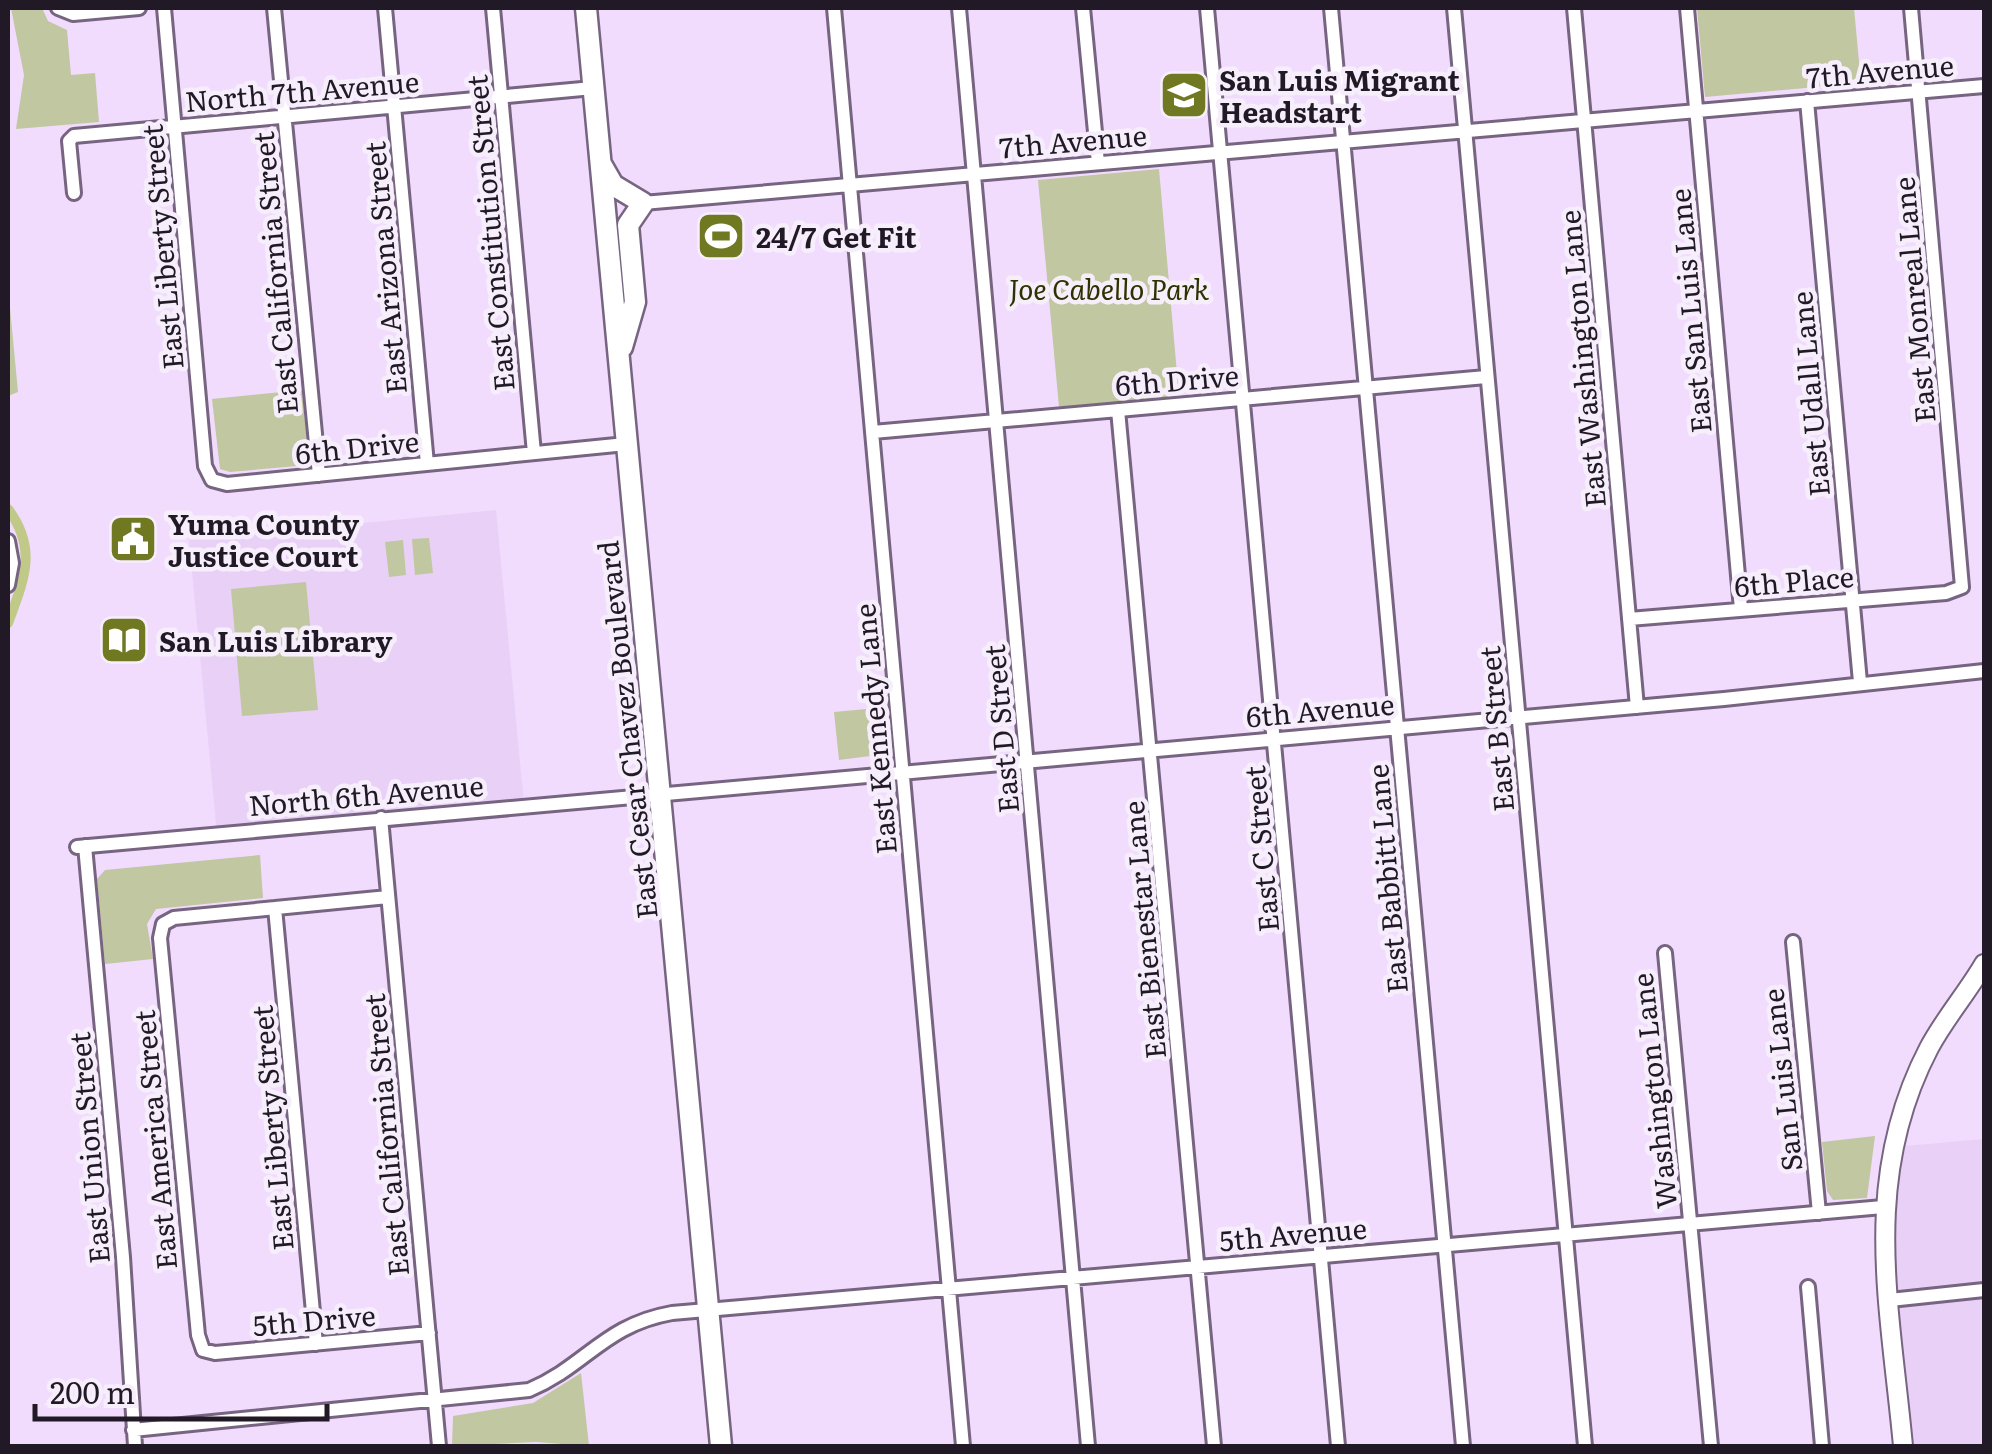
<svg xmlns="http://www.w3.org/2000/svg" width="1992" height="1454" font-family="Literata,serif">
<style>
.built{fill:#e9d0f7}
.green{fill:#c1c7a0}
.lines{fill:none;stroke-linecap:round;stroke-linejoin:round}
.canal{stroke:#c1c989;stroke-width:10}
.minor-casing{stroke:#766481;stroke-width:18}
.major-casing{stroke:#766481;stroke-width:22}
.highway-casing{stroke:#766481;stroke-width:25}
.minor{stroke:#fff;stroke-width:12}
.major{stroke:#fff;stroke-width:18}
.highway{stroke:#fff;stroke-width:20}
.labels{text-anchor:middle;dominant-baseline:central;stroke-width:9;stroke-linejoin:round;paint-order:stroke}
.street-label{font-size:28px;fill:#211925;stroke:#f7eefc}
.poi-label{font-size:28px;font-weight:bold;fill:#211925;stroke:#f7eefc;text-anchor:start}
.park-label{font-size:28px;font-style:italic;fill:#2e3200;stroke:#f7eefc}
</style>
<rect width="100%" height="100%" fill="#f1dcfd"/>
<!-- built -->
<path class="built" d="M496 510 524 804 217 834 189 540Z
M1984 1139V1446H1903L1884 1235 1893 1147Z"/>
<!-- green -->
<path class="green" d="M11 8H42L48 21 67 30 71 75 95 73 99 122 16 129 24 75Z
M1697 8H1854L1861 83 1705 97Z
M1159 169 1179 396 1059 407 1038 180Z
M8 287 18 392 8 396Z
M302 390 309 465 230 472 220 469 212 399Z
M429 538 433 573 415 575 412 539Z
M403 540 406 575 389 577 385 542Z
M306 582 318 710 242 716 231 589Z
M888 707 891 745 886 754 839 760 834 712Z
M260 855 263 898 156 909 147 924 153 959 105 964 97 879 105 870Z
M1875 1136 1867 1198 1833 1200 1827 1191 1822 1142Z
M581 1373 589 1446 536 1442 452 1446 453 1416 533 1403Z"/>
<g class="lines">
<!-- canal -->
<path class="canal" d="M8 509C38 549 24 580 8 623"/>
<!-- minor casing -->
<g class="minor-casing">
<path id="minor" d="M58 8 73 14 139 8
M164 8 205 466 212 480 227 484 626 444
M274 8 319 475
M385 8 427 464
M493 8 534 453
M834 8 963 1446
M959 8 1088 1446
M1083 8 1098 163
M1207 8 1338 1446
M1331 8 1463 1446
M1454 8 1585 1446
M1574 8 1637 707
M1687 8 1741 609
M1807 101 1860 682
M74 193 69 141 74 136 593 88
M643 203 1984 86
M1118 410 1214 1446
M873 432 1486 377
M8 541 12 563 8 585
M1629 619 1946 593 1962 587 1911 8
M381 818 439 1446
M85 846 123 1257 135 1446
M77 847 1724 699 1984 671
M388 897 174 918 163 924 160 938 198 1335 203 1350 215 1353 429 1333
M275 908 316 1344
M1793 942 1819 1213
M1665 953 1711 1446
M1808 1287 1822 1446
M1890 1300 1984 1290
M133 1430 529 1390C586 1366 604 1325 672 1313L1883 1207"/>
</g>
<!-- major casing -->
<g class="major-casing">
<path id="major" d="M1903 1446C1890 1305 1860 1180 1929 1048 1945 1018 1967 993 1984 964"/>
</g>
<!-- highway casing -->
<g class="highway-casing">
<path id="highway" d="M586 8 721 1446
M601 164 613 185 643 203 628 225 635 302 622 347"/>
</g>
<!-- minor -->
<use href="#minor" class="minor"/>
<!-- major -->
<use href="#major" class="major"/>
<!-- highway -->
<use href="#highway" class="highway"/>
</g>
<!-- icons -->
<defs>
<g id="school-square" transform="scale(2.5)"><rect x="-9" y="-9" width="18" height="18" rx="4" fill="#717822" stroke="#f7eefc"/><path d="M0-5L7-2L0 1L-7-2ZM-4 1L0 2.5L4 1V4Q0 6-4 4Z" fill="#fff"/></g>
<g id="stadium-square" transform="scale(2.5)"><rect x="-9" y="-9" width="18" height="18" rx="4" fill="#717822" stroke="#f7eefc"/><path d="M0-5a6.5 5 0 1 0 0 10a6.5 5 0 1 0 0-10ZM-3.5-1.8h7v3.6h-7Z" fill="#fff"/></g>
<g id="civic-square" transform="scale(2.5)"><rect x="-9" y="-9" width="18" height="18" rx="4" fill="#717822" stroke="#f7eefc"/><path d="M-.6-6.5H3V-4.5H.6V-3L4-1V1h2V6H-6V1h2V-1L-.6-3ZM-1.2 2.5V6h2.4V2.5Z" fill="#fff"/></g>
<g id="library-square" transform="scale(2.5)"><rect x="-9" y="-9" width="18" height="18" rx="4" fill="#717822" stroke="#f7eefc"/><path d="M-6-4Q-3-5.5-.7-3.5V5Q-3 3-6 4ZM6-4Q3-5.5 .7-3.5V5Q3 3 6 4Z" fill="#fff"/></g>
</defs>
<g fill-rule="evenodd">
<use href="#school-square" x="1184" y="95"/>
<use href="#stadium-square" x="721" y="236"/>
<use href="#civic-square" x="133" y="539"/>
<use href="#library-square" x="124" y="640"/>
</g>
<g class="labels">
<!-- street labels -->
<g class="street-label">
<text transform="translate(1880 70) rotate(-5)">7th Avenue</text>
<text transform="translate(302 90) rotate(-5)">North 7th Avenue</text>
<text transform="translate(1073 140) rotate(-5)">7th Avenue</text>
<text transform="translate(489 233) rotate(-95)">East Constitution Street</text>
<text transform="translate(161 247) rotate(-95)">East Liberty Street</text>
<text transform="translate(384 268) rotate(-95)">East Arizona Street</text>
<text transform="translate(274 273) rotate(-95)">East California Street</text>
<text transform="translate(1913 300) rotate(-95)">East Monreal Lane</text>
<text transform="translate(1689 311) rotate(-95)">East San Luis Lane</text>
<text transform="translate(1581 359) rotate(-95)">East Washington Lane</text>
<text transform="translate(1177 379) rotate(-5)">6th Drive</text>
<text transform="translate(1809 394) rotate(-95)">East Udall Lane</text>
<text transform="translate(357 446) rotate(-6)">6th Drive</text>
<text transform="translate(1794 580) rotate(-5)">6th Place</text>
<text transform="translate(1320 709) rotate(-5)">6th Avenue</text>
<text transform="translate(874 729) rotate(-95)">East Kennedy Lane</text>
<text transform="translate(1000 729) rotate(-95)">East D Street</text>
<text transform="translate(1495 729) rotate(-95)">East B Street</text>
<text transform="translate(626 730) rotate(-96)">East Cesar Chavez Boulevard</text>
<text transform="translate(366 794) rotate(-5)">North 6th Avenue</text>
<text transform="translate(1260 849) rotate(-95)">East C Street</text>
<text transform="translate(1386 879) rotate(-95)">East Babbitt Lane</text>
<text transform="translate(1143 930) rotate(-95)">East Bienestar Lane</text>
<text transform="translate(1781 1080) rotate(-96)">San Luis Lane</text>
<text transform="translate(1653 1091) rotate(-96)">Washington Lane</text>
<text transform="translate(271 1128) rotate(-95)">East Liberty Street</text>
<text transform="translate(385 1135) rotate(-95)">East California Street</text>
<text transform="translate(154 1140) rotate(-95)">East America Street</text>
<text transform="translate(88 1148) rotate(-95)">East Union Street</text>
<text transform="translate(1293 1233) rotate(-5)">5th Avenue</text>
<text transform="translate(314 1319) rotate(-5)">5th Drive</text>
</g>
<!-- poi labels -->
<g class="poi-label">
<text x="1219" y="79">San Luis Migrant<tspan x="1219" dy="32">Headstart</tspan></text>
<text x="756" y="236">24/7 Get Fit</text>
<text x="168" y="523">Yuma County<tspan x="168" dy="32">Justice Court</tspan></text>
<text x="159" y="640">San Luis Library</text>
</g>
<!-- park labels -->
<g class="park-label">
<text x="1109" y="288">Joe Cabello Park</text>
</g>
</g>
<!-- border -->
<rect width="1992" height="1454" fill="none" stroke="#211925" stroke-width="20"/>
<!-- scale -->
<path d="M35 1404v15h292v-15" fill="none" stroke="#211925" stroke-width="5"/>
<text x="50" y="1404" font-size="30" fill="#211925" stroke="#f7eefc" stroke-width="8" paint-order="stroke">200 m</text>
</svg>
